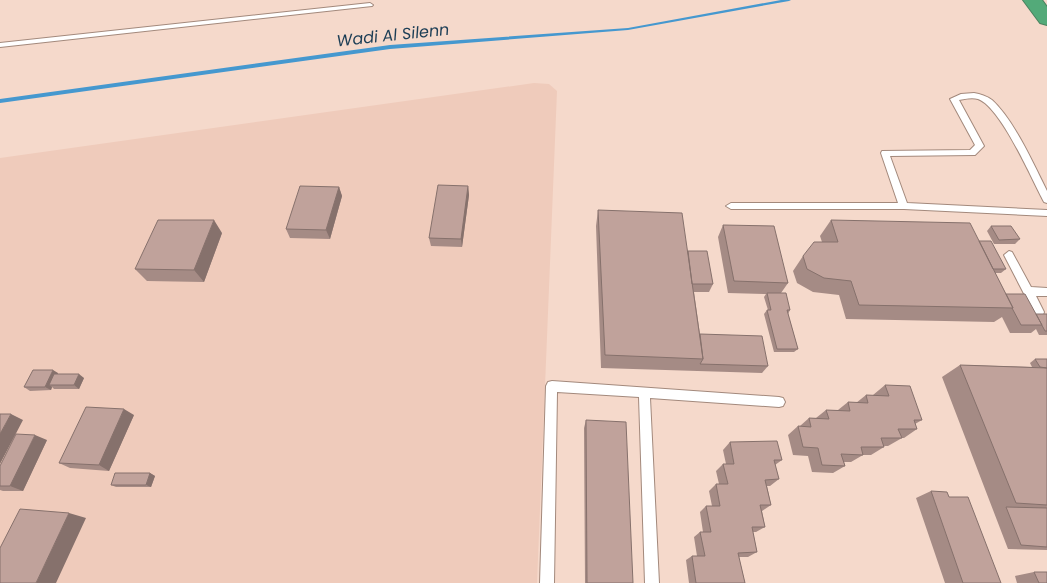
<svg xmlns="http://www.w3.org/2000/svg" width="1047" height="583" font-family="Poppins,sans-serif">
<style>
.built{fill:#efcbbb}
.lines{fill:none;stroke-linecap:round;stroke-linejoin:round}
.stream{fill:#4598cf;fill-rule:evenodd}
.lane-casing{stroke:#a3897c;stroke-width:2}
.highway-casing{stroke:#4c815f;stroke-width:2}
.lane{fill:#fff;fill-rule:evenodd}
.highway{fill:#53aa79;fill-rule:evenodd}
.wall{fill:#a58b85}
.shaded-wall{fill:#86716c}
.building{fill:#c0a29b;stroke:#86716c}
.labels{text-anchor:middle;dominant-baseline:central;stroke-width:4.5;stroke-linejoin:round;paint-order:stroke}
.far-water-label{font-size:16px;font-style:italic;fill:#1b3d55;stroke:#f5d9cb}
</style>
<rect width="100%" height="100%" fill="#f5d9cb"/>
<!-- built -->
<path class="built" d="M534 83 549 84 557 91 537 583H0V158Z"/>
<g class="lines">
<!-- stream -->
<path class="stream" d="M781 0H791L789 1 628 30 390 49 0 103V99L390 45 628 28Z"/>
<!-- lane casing -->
<g class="lane-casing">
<path id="lane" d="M370 3 373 5 372 6 0 47V43Z
M974 93C981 94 986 96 992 100 1014 120 1034 165 1047 191V203L1044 202C1032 180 1001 107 978 99 972 97 964 99 959 100L984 146 975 155 890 156 907 203 1047 210V216L904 209H731L726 206 731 203H898L881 153 882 151 970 150 975 145 950 99 961 94Z
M1009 251 1012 252 1031 287 1047 288V296H1036L1044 312 1043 315 1039 316 1035 315 1004 255Z
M552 381 779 397 783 398 785 402 783 406 779 407 650 398 659 583H645L639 397 557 392 554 583H540L546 386 548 382Z"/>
</g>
<!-- highway casing -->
<g class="highway-casing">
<path id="highway" d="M1023 0H1042L1047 7V25L1040 23Z"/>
</g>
<!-- lane -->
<use href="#lane" class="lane"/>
<!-- highway -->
<use href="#highway" class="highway"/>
</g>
<!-- wall -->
<path class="wall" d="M468 186 469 195 462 247 431 246 429 238Z
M339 187 342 196 330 239 290 238 286 229Z
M598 210 688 251 713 284 709 292H694L700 334 768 366 762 373 601 368 596 226Z
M831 220 979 241 1006 269 1001 273H995L1006 294 1036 314H1047V335H1039L1036 329 1031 333H1010L1002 317 994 322 846 319 839 295 813 292 797 283 793 271 803 256 822 242 820 236Z
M723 225 788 283 781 293 790 310 788 314 798 349 794 352H774L764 314 767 310H768L764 297 766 294 728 293 718 237Z
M991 226 1020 239 1015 244H994L987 231Z
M222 233 204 282 147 281 135 269Z
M1035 359H1047V550L1008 549 942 377 960 365 1032 367 1030 363Z
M58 373V374L84 378 79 389H54L52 387 51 390 30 391 24 387Z
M885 385 922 420 915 424 917 429 904 438H901H902L888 446H884V447L871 455H863L851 462H844L845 466 833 473 812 472 808 456 793 455 788 435 798 426H800L809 418H816L826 410H838L848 402 856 403 866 395 873 396V395Z
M134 415 109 471 70 468 59 463Z
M586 420 633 583H585L584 428Z
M47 440 23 491H3L0 490V466Z
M730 442 782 460 775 465 779 479 770 486H767L771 505 762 511 765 527 756 532H753L757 552 748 557H739L745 583H689L686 560 692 556H697L694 537 700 532H703L700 512 706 506H712L709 491 716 484H719L716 471 723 464H726L723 450Z
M150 473 155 476 151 487H116L111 485Z
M931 491 949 497 1001 583H945L916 498Z
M1034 572 1047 583H1017L1015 576Z"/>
<!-- shaded-wall -->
<path class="shaded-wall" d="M468 186 469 195 462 247 461 239Z
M339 187 342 196 330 239 326 230Z
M214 220 222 233 204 282 194 270Z
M53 370 58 373 53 385H49L52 387 51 390 45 387Z
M79 374 84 378 79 389 74 385Z
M124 409 134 415 109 471 99 465Z
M11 414 23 420 0 464V434Z
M35 435 47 440 23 491 10 486Z
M150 473 155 476 151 487 146 485Z
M69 513 86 518 56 583H36Z"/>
<!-- building -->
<path class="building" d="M438 185 468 186 461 239 429 238Z
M300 186 339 187 326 230 286 229Z
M598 210 682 213 703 359 605 355Z
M158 220H214L194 270 135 269Z
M831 220 970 223 1013 308 859 305 851 281 824 278 807 269 803 256 814 242H838Z
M723 225 774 226 788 283 734 281Z
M991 226H1011L1020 239 999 240Z
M979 241H991L1006 269H993Z
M688 251H707L713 284H692Z
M767 293H786L790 310H787L798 349H777L767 310H771Z
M1006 294H1025L1042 325H1021L1012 308H1013Z
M1036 314H1047V331H1045Z
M700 334 762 336 768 366 700 364 703 359Z
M1035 359H1047V368L1040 367Z
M960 365 1047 368V505L1016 503Z
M33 370H53L45 387H24Z
M54 374H79L74 385H49Z
M885 385 910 386 922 420H914L917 429H898L902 438H881L884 447H861L863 455 841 454 845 466 822 465 818 448 803 447 798 426 811 427 809 418 829 419 826 410 850 411 848 402 868 403 866 395 889 396Z
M86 407 124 409 99 465 59 463Z
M0 414H11L0 434Z
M586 420 626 422 633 583H587Z
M16 434 35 435 10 486H0V466Z
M777 441 782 460H774L779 479 765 480 771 505H760L765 527H752L757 552 738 553 745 583H696L692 556H705L700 532H711L706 506H720L716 484H728L723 464H734L730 442Z
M115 473H150L146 485H111Z
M931 491 947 492 949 497H968L1001 583H963Z
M1006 507 1047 508V547L1021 545Z
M20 509 69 513 36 583H0V548Z
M1034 572H1047V583H1039Z"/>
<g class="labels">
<!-- far-water labels -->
<g class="far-water-label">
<text transform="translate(393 35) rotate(-6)">Wadi Al Silenn</text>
</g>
</g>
</svg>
